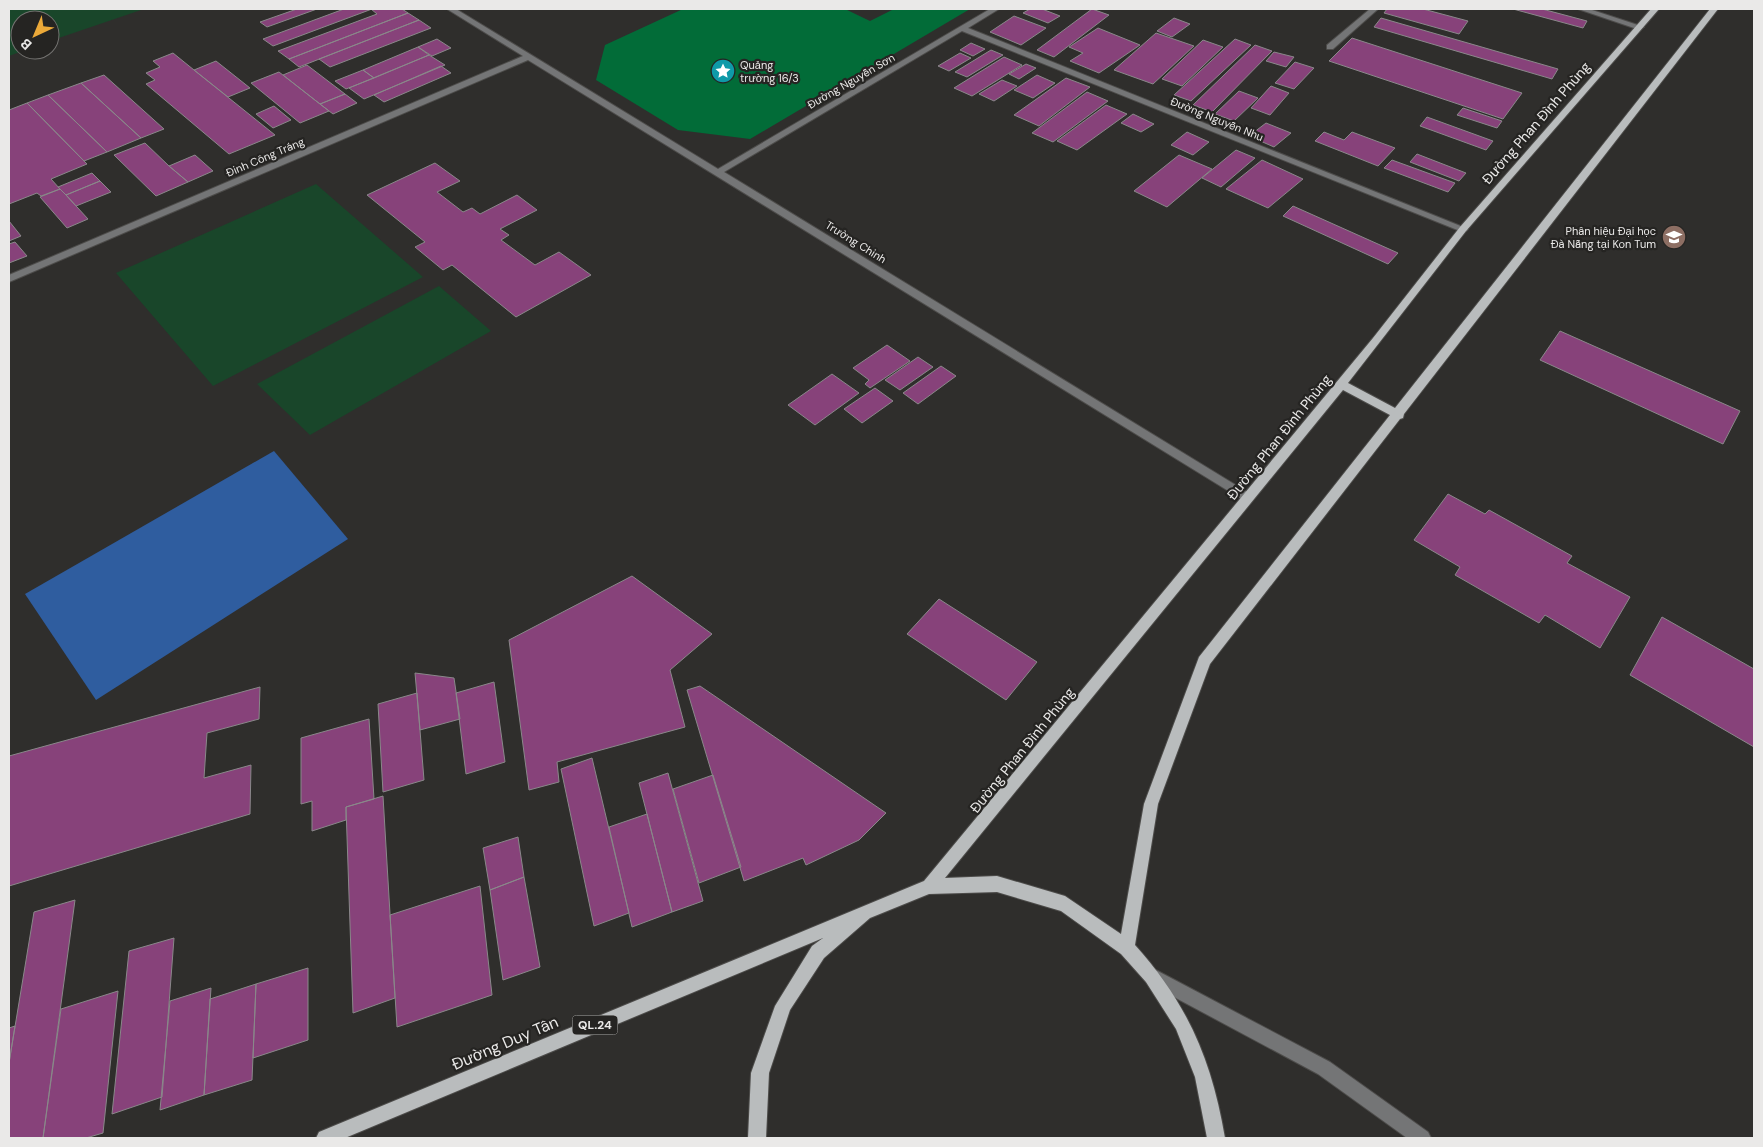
<svg xmlns="http://www.w3.org/2000/svg" width="1763" height="1147" font-family="'DM Sans',sans-serif">
<style>
.green{fill:#19462a}
.forest{fill:#026c38}
.water{fill:#2f5d9f}
.building{fill:#87427a;stroke:#8a888a}
.lines{fill:none;stroke-linecap:round;stroke-linejoin:round}
.minor-casing{stroke:#4d4c4a;stroke-width:2}
.major-casing{stroke:#4d4c4a;stroke-width:2}
.minor{fill:#747576;fill-rule:evenodd}
.major{fill:#b9bcbd;fill-rule:evenodd}
.labels{text-anchor:middle;dominant-baseline:central;stroke-width:4.5;stroke-linejoin:round;paint-order:stroke}
.far-poi-label{font-size:11px;fill:#eae9e8;stroke:#252422;text-anchor:start}
.far-street-label{font-size:11px;fill:#eae9e8;stroke:#252422}
.shield{fill:#252422;stroke:#afaead;stroke-width:1}
.shield-label{font-size:12px;font-weight:bold;fill:#eae9e8}
.street-label{font-size:14px;fill:#eae9e8;stroke:#252422}
.near-street-label{font-size:16px;fill:#eae9e8;stroke:#252422}
</style>
<rect width="100%" height="100%" fill="#2f2e2c"/>
<!-- green -->
<path class="green" d="M9 9H144L50 41V20H20V50H25L9 56Z
M316 184 423 277 213 386 116 273Z
M439 286 491 331 310 435 257 384Z"/>
<!-- forest -->
<path class="forest" d="M683 9H845L870 21 894 9H970L750 139 678 130 596 80 605 45Z"/>
<!-- water -->
<path class="water" d="M274 451 348 539 96 700 25 594Z"/>
<!-- building -->
<path class="building" d="M297 9H317L267 27 260 22Z
M344 9H372L273 46 263 39Z
M371 9H402L408 13 289 59 278 51 377 14Z
M1030 9H1042L1060 16 1048 23 1023 13Z
M1092 9 1109 15 1054 57 1037 50Z
M1387 9H1423L1468 21 1459 34 1384 13Z
M1513 9H1542L1587 21 1583 28Z
M408 13 419 20 299 67 289 59Z
M1014 16 1046 28 1021 45 990 32Z
M1174 18 1190 24 1172 37 1157 31Z
M1381 18 1558 69 1552 79 1374 27Z
M419 20 431 28 330 67 319 59Z
M1098 28 1140 45 1099 73 1070 61 1083 53 1069 47Z
M1156 33 1194 46 1153 84 1114 70Z
M1352 38 1522 93 1503 119 1329 61Z
M437 39 451 48 432 56 418 47Z
M1235 39 1251 45 1191 101 1174 95Z
M1203 40 1223 47 1182 86 1162 79Z
M971 43 985 49 973 56 960 50Z
M1255 45 1272 51 1212 112 1193 105Z
M418 47 429 55 374 78 363 70Z
M991 50 1003 55 967 77 955 72Z
M1274 52 1294 57 1286 67 1266 61Z
M173 53 194 70 275 135 229 154 146 84 155 80 146 73 160 67 153 61Z
M960 53 971 58 949 71 938 66Z
M429 55 445 65 364 99 349 88Z
M1004 57 1022 65 972 96 954 88Z
M216 61 250 88 228 97 194 70Z
M1295 62 1314 68 1294 89 1275 83Z
M1026 64 1036 68 1019 79 1009 74Z
M307 65 345 94 320 104 283 75Z
M441 66 451 73 384 102 374 95Z
M363 70 374 78 346 89 335 81Z
M279 72 320 104 329 111 300 123 251 83Z
M104 75 164 129 141 138 81 83Z
M1037 75 1055 83 1033 98 1014 90Z
M1066 78 1090 87 1039 126 1014 115Z
M1002 80 1017 86 994 101 979 94Z
M81 83 141 138 107 152 48 95Z
M1271 86 1289 93 1270 115 1251 108Z
M1239 91 1258 98 1234 121 1215 114Z
M1087 92 1108 101 1053 142 1032 133Z
M345 94 357 103 333 114 320 104Z
M48 95 107 152 84 161 27 103Z
M27 103 87 164 51 179 60 189 41 196 37 193 9 204V110Z
M1106 105 1127 114 1077 150 1057 141Z
M274 106 291 120 273 128 256 114Z
M1463 108 1502 121 1497 128 1457 115Z
M1133 114 1154 124 1141 132 1121 123Z
M1427 117 1493 141 1486 150 1420 126Z
M1266 123 1291 133 1274 147 1249 136Z
M1187 132 1209 142 1193 155 1171 145Z
M1324 132 1344 140 1352 132 1395 148 1378 166 1315 141Z
M145 143 169 166 188 182 156 196 114 155Z
M1236 150 1255 158 1221 187 1202 178Z
M1417 154 1466 173 1459 181 1410 162Z
M195 155 213 171 188 182 169 166Z
M1179 155 1212 169 1167 207 1134 191Z
M1262 160 1303 179 1268 208 1226 189Z
M1392 160 1455 183 1448 192 1384 168Z
M435 163 460 181 437 192 463 212 472 208 480 214 517 195 537 210 500 229 509 235 501 240 535 265 559 252 591 275 516 317 452 265 443 270 415 247 425 242 367 195Z
M92 173 100 181 66 195 58 187Z
M100 181 111 192 76 206 66 195Z
M60 189 66 195 88 219 67 228 40 197Z
M1293 206 1398 253 1388 264 1283 216Z
M9 221 21 236 9 241Z
M15 242 27 256 9 263V244Z
M1560 331 1740 411 1723 444 1540 360Z
M887 345 910 361 870 388 865 384 869 380 853 368Z
M918 357 933 367 900 390 885 380Z
M941 366 956 376 918 404 903 393Z
M832 374 859 393 815 425 788 405Z
M875 388 893 401 862 423 844 409Z
M1448 494 1485 514 1489 510 1572 556 1567 563 1630 597 1600 648 1545 615 1539 623 1455 575 1460 567 1414 540Z
M632 576 712 634 670 670 685 727 557 762 559 782 529 790 509 640Z
M939 599 1037 662 1006 700 907 634Z
M1662 617 1754 669V747L1630 675Z
M415 673 454 678 460 719 420 730Z
M494 682 505 762 466 774 456 693Z
M700 686 886 813 859 840 806 865 803 858 744 881 687 690Z
M260 687 259 719 207 733 204 778 251 765 250 814 9 886V756Z
M417 693 424 780 383 792 378 704Z
M369 719 374 799 346 807V820L312 831V801L301 804V738Z
M592 758 629 913 594 926 561 769Z
M668 773 703 901 672 912 639 783Z
M713 775 741 867 699 883 673 789Z
M383 796 395 998 353 1013 346 807Z
M647 814 672 912 632 927 609 827Z
M518 837 524 877 490 890 483 848Z
M524 877 540 967 503 980 490 890Z
M480 886 492 995 397 1027 390 915Z
M75 900 43 1138H9V1063L34 912Z
M174 938 162 1097 112 1114 129 951Z
M308 968V1040L253 1058 256 984Z
M256 984 252 1080 204 1095 210 999Z
M211 988 204 1095 160 1110 170 1001Z
M118 991 103 1133 86 1138H43L61 1009Z
M15 1026 9 1063V1028Z"/>
<g class="lines">
<!-- minor casing -->
<g class="minor-casing">
<path id="minor" d="M447 9H456L718 169 990 9H999L968 28 1468 229 1466 231H1460L962 31 724 172 1252 495 1254 498 1248 503 528 60 9 282V275L523 56Z
M1370 9H1378L1333 49H1327V45Z
M1578 9H1589L1644 27 1637 29Z
M1152 968 1330 1062 1428 1132 1431 1138H1407L1318 1074 1146 982 1144 976 1146 970Z"/>
</g>
<!-- major casing -->
<g class="major-casing">
<path id="major" d="M1651 9H1659L1466 231 1348 383 1395 408 1710 9H1718L1404 414 1403 418 1400 419 1210 664 1158 804 1135 945C1188 1004 1212 1061 1225 1138H1207L1195 1077 1176 1029 1146 982 1121 954 1061 911 997 892 929 894 870 918 824 958 790 1010 769 1073 766 1138H748L751 1073 775 1006 812 946 823 938 345 1138H316L319 1132 924 881 1373 338 1460 227ZM1343 390 1390 415 1199 657 1144 804 1121 934 1065 896 997 876 945 878Z"/>
</g>
<!-- minor -->
<use href="#minor" class="minor"/>
<!-- major -->
<use href="#major" class="major"/>
</g>
<!-- icons -->
<defs>
<g id="sight-disc" transform="scale(1.25)"><circle r="9.5" fill="#0f9aa8" stroke="#252422"/><path d="M0-6L1.8-2.2L6-1.7L2.9 1.2L3.7 5.4L0 3.3L-3.7 5.4L-2.9 1.2L-6-1.7L-1.8-2.2Z" fill="#fff"/></g>
<g id="university-disc" transform="scale(1.25)"><circle r="9.5" fill="#8d6e63" stroke="#252422"/><path d="M0-5L7-2L0 1L-7-2ZM-4 1L0 2.5L4 1V4Q0 6-4 4Z" fill="#fff"/></g>
</defs>
<g fill-rule="evenodd">
<use href="#sight-disc" x="723" y="71"/>
<use href="#university-disc" x="1674" y="237"/>
</g>
<g class="labels">
<!-- far-poi labels -->
<g class="far-poi-label">
<text x="740" y="65">Quảng<tspan x="740" dy="13">trường 16/3</tspan></text>
<text x="1656" y="231" text-anchor="end">Phân hiệu Đại học<tspan x="1656" dy="13">Đà Nẵng tại Kon Tum</tspan></text>
</g>
<!-- far-street labels -->
<g class="far-street-label">
<text transform="translate(851 81) rotate(-30)">Đường Nguyễn Sơn</text>
<text transform="translate(1217 119) rotate(22)">Đường Nguyễn Nhu</text>
<text transform="translate(265 157) rotate(-23)">Đinh Công Tráng</text>
<text transform="translate(856 242) rotate(32)">Trường Chinh</text>
</g>
<!-- shield labels -->
<rect class="shield" x="572.5" y="1015.5" width="45" height="19" rx="4"/>
<g class="shield-label">
<text x="595" y="1025">QL.24</text>
</g>
<!-- street labels -->
<g class="street-label">
<text transform="translate(1536 123) rotate(-49)">Đường Phan Đình Phùng</text>
<text transform="translate(1279 437) rotate(-51)">Đường Phan Đình Phùng</text>
<text transform="translate(1022 750) rotate(-51)">Đường Phan Đình Phùng</text>
</g>
<!-- near-street labels -->
<g class="near-street-label">
<text transform="translate(505 1043) rotate(-23)">Đường Duy Tân</text>
</g>
</g>
<!-- border -->
<rect width="1763" height="1147" fill="none" stroke="#eae9e8" stroke-width="20"/>
<!-- north arrow -->
<g transform="translate(35 35) rotate(224)"><circle r="24" fill="#252422" stroke="#747371"/>
<path d="M0-4L9 19L0 12L-9 19Z" fill="#eba939"/>
<text y="-8" font-size="14" font-weight="bold" text-anchor="middle" fill="#eae9e8">B</text>
</g>
</svg>
